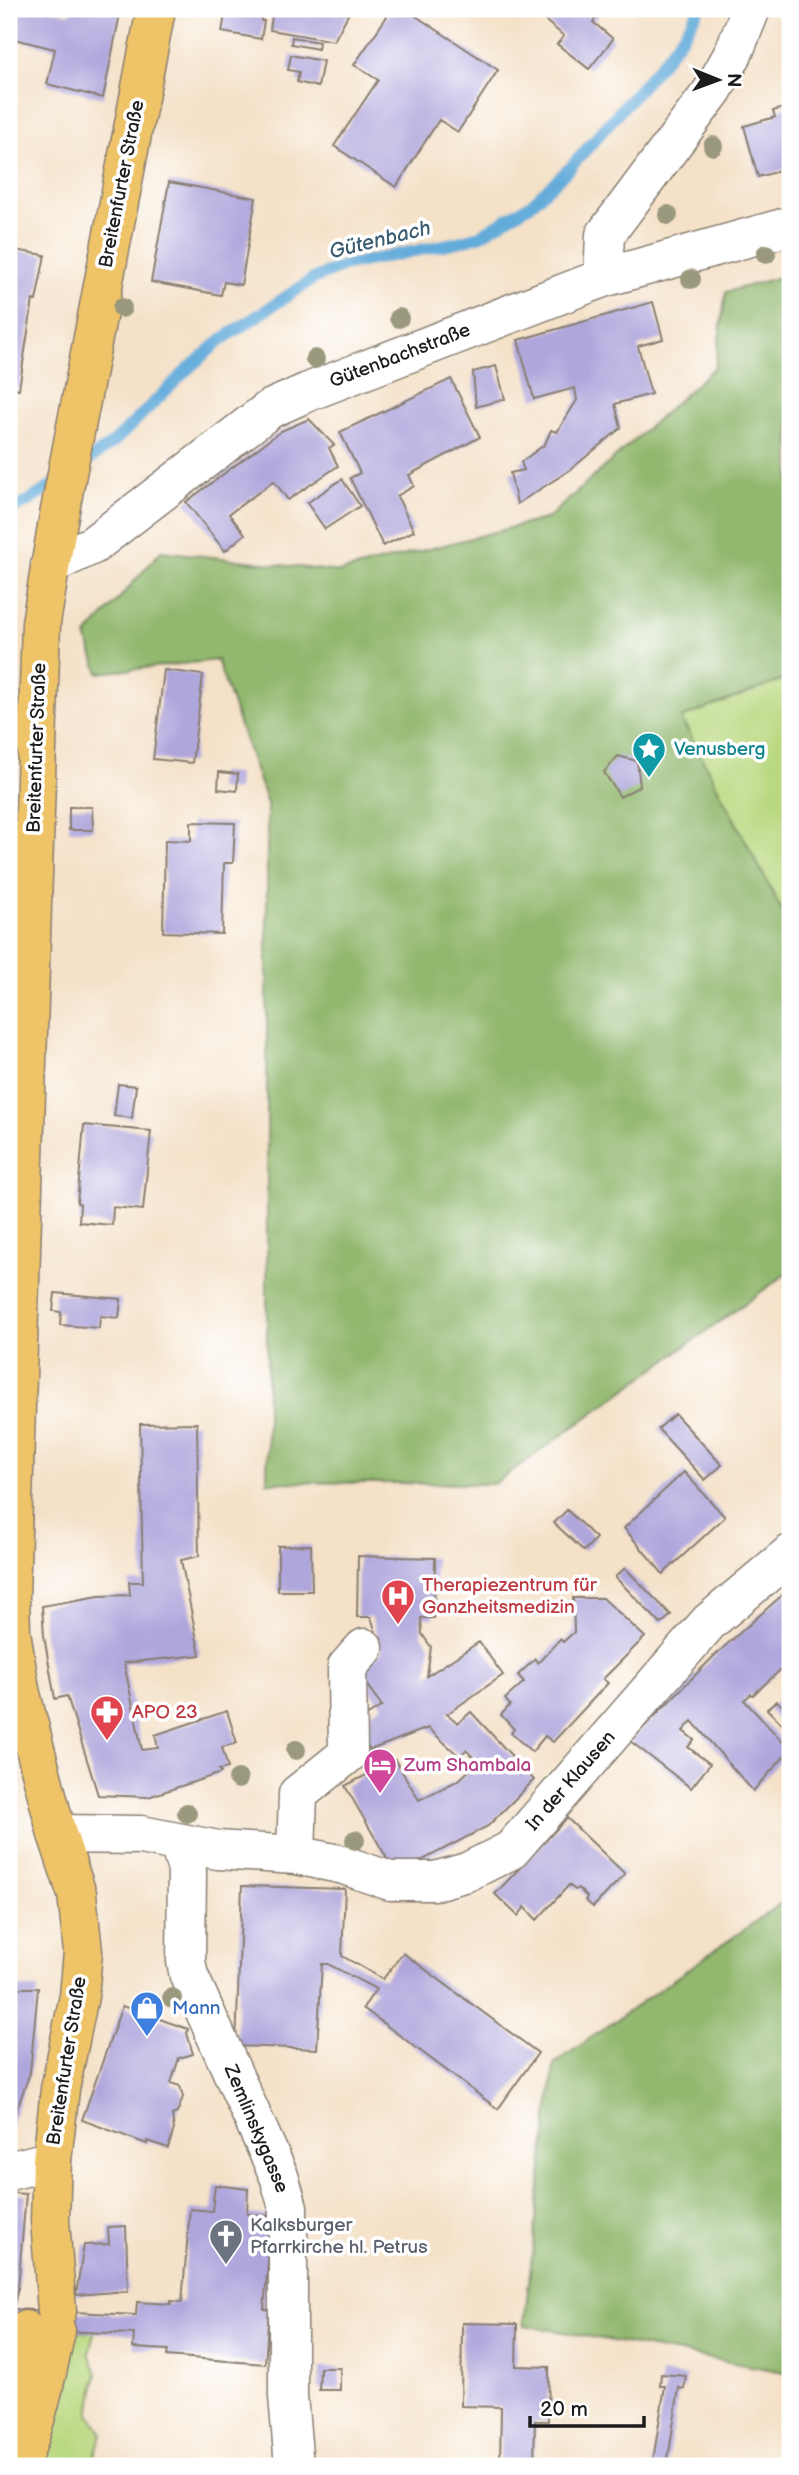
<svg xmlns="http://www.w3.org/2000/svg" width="799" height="2475" font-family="'Balsamiq Sans',sans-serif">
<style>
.green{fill:#b9d87f;stroke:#6a7a4e;stroke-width:2}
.forest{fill:#92b86e;stroke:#576a45;stroke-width:2}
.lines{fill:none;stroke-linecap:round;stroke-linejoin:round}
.stream{stroke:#63acda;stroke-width:12}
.building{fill:#afa6dc}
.minor-casing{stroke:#887e72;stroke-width:41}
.major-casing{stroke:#887e72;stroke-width:41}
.minor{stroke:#fff;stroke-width:38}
.major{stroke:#efc469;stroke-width:38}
.tree{fill:#9b997d}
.labels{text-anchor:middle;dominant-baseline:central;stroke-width:7;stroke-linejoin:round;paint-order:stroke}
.street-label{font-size:19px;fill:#1c1c1c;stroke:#fff}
.culture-label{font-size:19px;fill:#0d838f;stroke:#fff;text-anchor:start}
.health-label{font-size:19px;fill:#be3a42;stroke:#fff;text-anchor:start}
.hotel-label{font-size:19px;fill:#b23c85;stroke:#fff;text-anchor:start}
.shop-label{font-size:19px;fill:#366cbe;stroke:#fff;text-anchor:start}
.worship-label{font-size:19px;fill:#5b616d;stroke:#fff;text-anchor:start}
.water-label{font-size:21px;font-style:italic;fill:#3c5d71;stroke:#fff}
</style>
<rect width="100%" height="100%" fill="#fff"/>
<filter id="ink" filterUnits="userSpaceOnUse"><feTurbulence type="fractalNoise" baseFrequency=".0143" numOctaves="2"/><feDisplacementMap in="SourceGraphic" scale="14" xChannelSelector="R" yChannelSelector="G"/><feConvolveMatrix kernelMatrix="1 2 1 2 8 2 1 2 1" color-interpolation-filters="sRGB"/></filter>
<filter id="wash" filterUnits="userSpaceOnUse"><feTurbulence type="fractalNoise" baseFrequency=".00686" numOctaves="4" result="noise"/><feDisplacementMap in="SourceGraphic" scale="28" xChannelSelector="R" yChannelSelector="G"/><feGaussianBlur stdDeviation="1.57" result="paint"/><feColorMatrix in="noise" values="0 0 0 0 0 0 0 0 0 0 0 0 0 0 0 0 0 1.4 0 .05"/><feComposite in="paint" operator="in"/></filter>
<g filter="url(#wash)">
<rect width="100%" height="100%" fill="#f4e1c8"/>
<!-- green -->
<path class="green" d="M790 677V926L681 718Z
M74 2332H94L89 2353 97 2374 90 2413 102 2434 91 2466H41L67 2388Z"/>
<!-- forest -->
<path class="forest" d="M790 274V677L681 718 790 926V1271L494 1484 267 1482V804L217 660 99 673 86 636 161 551 340 572 548 518 715 367 726 292Z
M790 1897V2373L524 2325 554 2064Z"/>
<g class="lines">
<!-- stream -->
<path class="stream" d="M78 468 114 442 188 369 221 340 313 279 343 266 458 242 479 236 530 205 570 168 661 64 684 34 699 9
M9 511 29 501 57 482"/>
</g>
<g id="blocks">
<!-- building -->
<path class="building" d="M17 9H50L70 14 71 9H121L103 98 47 84 55 49 10 38Z
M226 9H263L261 21H264L261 39 222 32Z
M273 9H351L334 41 270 30Z
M392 9H405L498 70 458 132 439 120 396 187 334 146 378 80 354 65Z
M531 9H603L593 22 613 39 589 69 557 44 564 36Z
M292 37 319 42 318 49 291 44Z
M291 55 323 61 318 87 297 82 299 72 288 70Z
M790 106V168L758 177 744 126 775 117 773 111Z
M169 182 256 198 241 285 224 282 221 295 151 282Z
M9 249 45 255 36 301 33 300 19 389 9 387Z
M653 302 663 339 638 346 651 394 615 404 621 428 570 470 517 504 510 473 524 470 521 462 545 444 551 430 557 432 577 400 575 388 534 399 518 340Z
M496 366 505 399 476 407 473 372Z
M451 379 480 437 409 475 414 486 397 496 414 531 383 546 350 478 360 473 340 432Z
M309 419 334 445 329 448 338 466 288 500 274 481 229 514 245 534 225 551 186 502 281 431Z
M342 479 360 506 325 529 307 503Z
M164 670 203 675 192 763 153 759Z
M618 756 637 761 640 786 620 797 604 772Z
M219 772 238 774 237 791 218 789Z
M69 807H92L93 830H69Z
M191 822 235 823 233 863H224L222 934 163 932 165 840 191 841Z
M118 1084 136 1086 132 1118 114 1116Z
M84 1125 151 1131 143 1210 113 1207 112 1225 79 1222 80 1204 77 1203Z
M55 1293 121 1299 119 1318 100 1316 99 1328 60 1325 61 1312 53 1311Z
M675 1414 722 1465 705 1480 658 1429Z
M197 1423 199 1556 181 1560 200 1655 124 1663 142 1750 158 1748 155 1735 227 1711 237 1743 222 1747 228 1768 219 1770 221 1773 148 1797 98 1795 67 1696 55 1699 44 1636 42 1606 99 1596 130 1595 129 1582H143L140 1424Z
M684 1472 725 1517 663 1574 624 1528Z
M567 1510 596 1538 584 1551 554 1523Z
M311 1545 312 1591H278V1546Z
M358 1556 435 1558 434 1618H421L422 1634 431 1647 427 1676 479 1642 503 1675 447 1714 458 1723 471 1712 534 1780 488 1826 396 1874 345 1786 395 1760 419 1800 459 1780 478 1762 466 1750 459 1756 428 1728 370 1750 356 1732 360 1720 382 1706 356 1670 382 1652 371 1617H357Z
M625 1568 671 1615 661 1624 615 1577Z
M790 1588V1661L753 1695 751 1694 744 1700 790 1750 753 1791 692 1721 683 1731 694 1740 688 1747 710 1764 691 1788 630 1741 714 1656Z
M573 1598H603L645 1637 603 1679 608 1683 553 1742 545 1736 532 1752 511 1733 514 1729 501 1715 510 1705 505 1699 524 1682 518 1675 535 1659 538 1663 560 1639 563 1642 574 1632Z
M777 1701 790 1713V1732L767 1709Z
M567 1818 625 1874 593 1907 585 1900 587 1897 578 1888 575 1890 569 1885 537 1920 525 1907 518 1916 495 1894Z
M242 1886 345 1889 342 1956 383 1979 403 1953 538 2053 498 2109 363 2008 376 1989 328 1964H322L317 2049 236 2046Z
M9 1963 15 1988H38L30 2073 9 2130Z
M122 2006 188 2029 187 2033 193 2054 179 2058 171 2083 180 2086 183 2097 177 2113 172 2115 174 2129 168 2148 147 2141V2144L82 2120Z
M215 2185 248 2189 247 2214 272 2216 264 2309 269 2310 265 2364 167 2356 168 2350 133 2348 134 2334 9 2329V2193L26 2194 18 2288 13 2309 136 2315 137 2302 171 2304V2301L182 2302 190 2209 212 2211Z
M126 2226 128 2291 76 2295 84 2245 109 2244 108 2227Z
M462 2323 517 2324 516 2366 549 2367 548 2421H535L534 2466H500L501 2407 461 2406Z
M320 2368H340V2390H319Z
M661 2374 686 2376 684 2389 679 2388 667 2466H652L665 2386H660Z"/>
</g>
</g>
<g filter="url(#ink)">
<use href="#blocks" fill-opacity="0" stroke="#887e72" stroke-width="2"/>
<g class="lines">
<!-- minor casing -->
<g class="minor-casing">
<path id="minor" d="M603 278 605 235 713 90 733 54 751 9
M50 565 93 545 270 409 308 392 603 278 790 226
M57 1834 141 1835 218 1850 296 1855 344 1865 390 1881H435L467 1872 511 1850 709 1622 790 1554
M179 1843 187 1870 186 1961 189 1976 279 2176 288 2207V2396L294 2466
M296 1855 298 1794 348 1754 347 1667 364 1648
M9 2171 52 2160"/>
</g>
<!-- major casing -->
<g class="major-casing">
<path id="major" d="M57 2311 50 2220 52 2160 60 2089 79 1996 83 1952 77 1894 57 1834 20 1690 11 1631 10 1596 41 623 57 526 156 9
M9 2389 25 2330
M19 2466C37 2423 46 2377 56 2331"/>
</g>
<!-- minor -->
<use href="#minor" class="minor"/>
<!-- major -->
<use href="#major" class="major"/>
</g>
<!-- trees -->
<g class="tree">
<circle cx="713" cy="146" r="10"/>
<circle cx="668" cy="215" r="10"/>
<circle cx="766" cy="254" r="10"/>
<circle cx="691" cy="279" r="10"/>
<circle cx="122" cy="308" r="10"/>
<circle cx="399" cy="318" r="10"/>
<circle cx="315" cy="359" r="10"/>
<circle cx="296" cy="1750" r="10"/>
<circle cx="238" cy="1779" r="10"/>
<circle cx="187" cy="1813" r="10"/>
<circle cx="355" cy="1840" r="10"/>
<circle cx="172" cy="1998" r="10"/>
</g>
</g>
<!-- icons -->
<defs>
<g id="sight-pin" transform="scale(1.75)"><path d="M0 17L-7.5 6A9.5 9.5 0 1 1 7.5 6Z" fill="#0f9aa8" stroke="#fff"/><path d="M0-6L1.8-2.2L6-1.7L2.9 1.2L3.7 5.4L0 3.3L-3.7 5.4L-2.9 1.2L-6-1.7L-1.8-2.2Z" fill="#fff"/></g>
<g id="hospital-pin" transform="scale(1.75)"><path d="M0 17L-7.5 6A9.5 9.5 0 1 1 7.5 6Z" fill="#e0444e" stroke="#fff"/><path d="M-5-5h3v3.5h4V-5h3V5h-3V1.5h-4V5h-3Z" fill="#fff"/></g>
<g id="pharmacy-pin" transform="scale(1.75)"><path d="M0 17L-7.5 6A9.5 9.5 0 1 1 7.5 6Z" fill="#e0444e" stroke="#fff"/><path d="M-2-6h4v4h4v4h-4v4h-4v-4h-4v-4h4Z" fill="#fff"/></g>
<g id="hotel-pin" transform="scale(1.75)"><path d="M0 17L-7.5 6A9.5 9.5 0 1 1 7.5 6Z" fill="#d1479c" stroke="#fff"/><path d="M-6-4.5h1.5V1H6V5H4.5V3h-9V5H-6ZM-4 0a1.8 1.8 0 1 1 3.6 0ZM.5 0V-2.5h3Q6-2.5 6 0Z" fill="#fff"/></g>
<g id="shop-pin" transform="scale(1.75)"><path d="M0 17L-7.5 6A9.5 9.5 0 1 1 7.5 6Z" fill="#3f7fe0" stroke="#fff"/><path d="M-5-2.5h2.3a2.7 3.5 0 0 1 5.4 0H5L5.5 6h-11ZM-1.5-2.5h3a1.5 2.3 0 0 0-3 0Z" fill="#fff"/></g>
<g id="church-pin" transform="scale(1.75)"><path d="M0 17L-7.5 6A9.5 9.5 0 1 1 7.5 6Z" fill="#6b7280" stroke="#fff"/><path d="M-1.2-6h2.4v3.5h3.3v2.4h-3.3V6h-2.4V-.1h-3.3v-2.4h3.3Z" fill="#fff"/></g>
</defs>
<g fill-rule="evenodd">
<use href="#sight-pin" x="649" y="749"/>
<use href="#hospital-pin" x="398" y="1596"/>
<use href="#pharmacy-pin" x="107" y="1712"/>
<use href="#hotel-pin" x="380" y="1765"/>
<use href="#shop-pin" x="147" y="2008"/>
<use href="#church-pin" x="226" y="2236"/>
</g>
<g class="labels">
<!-- street labels -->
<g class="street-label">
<text transform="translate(122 184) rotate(-79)">Breitenfurter Straße</text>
<text transform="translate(400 356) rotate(-21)">Gütenbachstraße</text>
<text transform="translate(37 748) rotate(-88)">Breitenfurter Straße</text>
<text transform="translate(571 1781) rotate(-49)">In der Klausen</text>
<text transform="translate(67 2061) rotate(-81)">Breitenfurter Straße</text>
<text transform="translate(256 2129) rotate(67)">Zemlinskygasse</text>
</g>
<!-- culture labels -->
<g class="culture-label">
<text x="674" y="749">Venusberg</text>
</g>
<!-- health labels -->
<g class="health-label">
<text x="422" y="1585">Therapiezentrum für<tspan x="422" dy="22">Ganzheitsmedizin</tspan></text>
<text x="132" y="1712">APO 23</text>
</g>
<!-- hotel labels -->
<g class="hotel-label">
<text x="404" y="1765">Zum Shambala</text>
</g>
<!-- shop labels -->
<g class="shop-label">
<text x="172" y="2008">Mann</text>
</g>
<!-- worship labels -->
<g class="worship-label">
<text x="250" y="2225">Kalksburger<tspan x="250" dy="22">Pfarrkirche hl. Petrus</tspan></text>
</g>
<!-- water labels -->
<g class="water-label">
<text transform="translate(380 240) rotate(-14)">Gütenbach</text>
</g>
</g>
<!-- margin -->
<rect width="799" height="2475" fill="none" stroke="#fff" stroke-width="35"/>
<!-- north arrow -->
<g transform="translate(718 80) rotate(91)" stroke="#ffffff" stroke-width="5" paint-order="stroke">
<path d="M0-5L12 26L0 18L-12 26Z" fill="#1c1c1c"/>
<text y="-10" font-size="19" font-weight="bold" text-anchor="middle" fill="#1c1c1c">N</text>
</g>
<!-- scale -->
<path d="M530 2416v10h114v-10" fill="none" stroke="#1c1c1c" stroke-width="3.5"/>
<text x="540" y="2416" font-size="21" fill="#1c1c1c" stroke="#ffffff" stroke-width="5" paint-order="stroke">20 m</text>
</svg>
